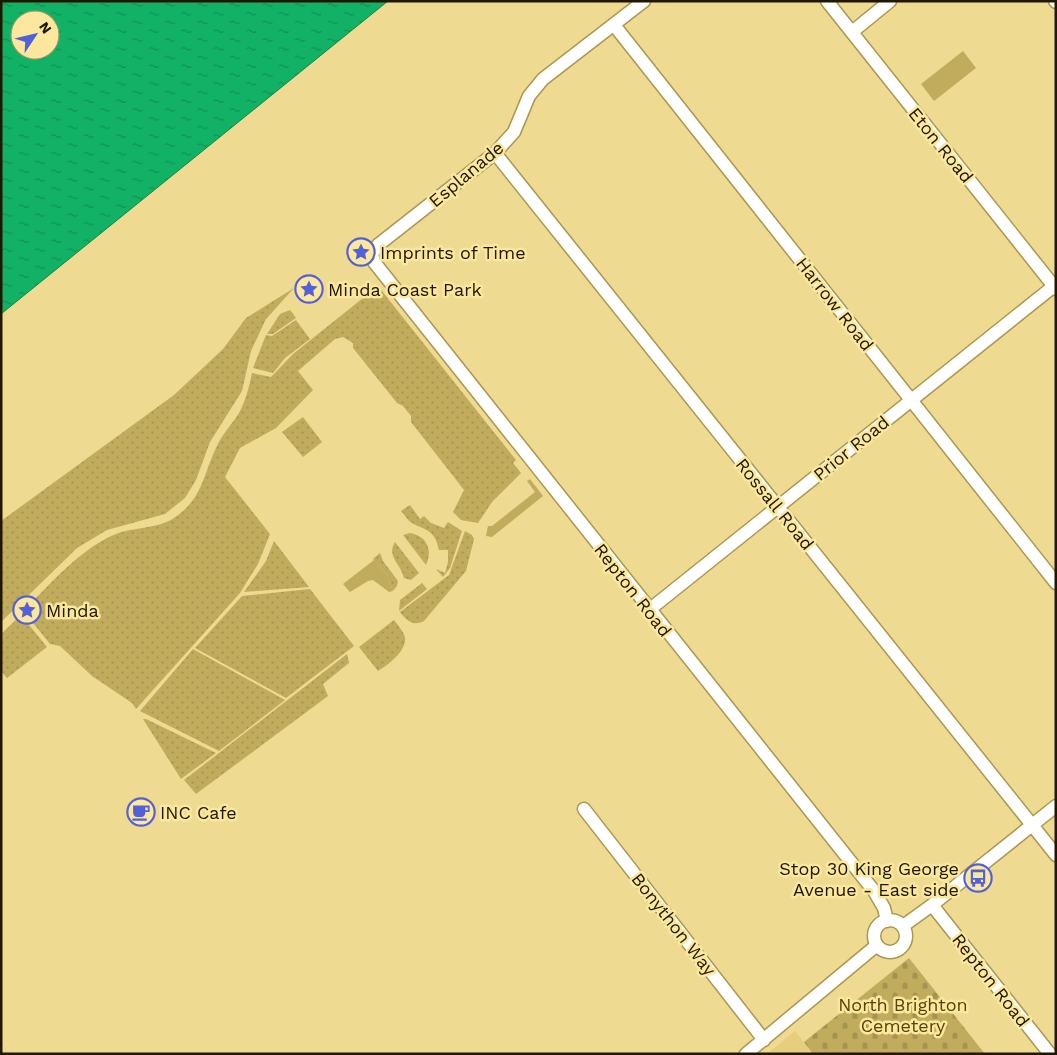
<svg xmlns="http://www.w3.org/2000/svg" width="1057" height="1055" font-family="'Work Sans',sans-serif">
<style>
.built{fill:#e5ce7c}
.grass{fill:url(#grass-dots)}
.cemetery{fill:url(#cemetery-stones)}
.green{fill:#c1ac5e}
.water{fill:url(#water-ripples);stroke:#168447;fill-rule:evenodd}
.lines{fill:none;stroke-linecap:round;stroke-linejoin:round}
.minor-casing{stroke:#ab974f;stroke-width:15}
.minor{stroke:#fff;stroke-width:12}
.labels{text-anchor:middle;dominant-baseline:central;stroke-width:5;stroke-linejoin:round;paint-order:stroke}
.street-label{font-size:18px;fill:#1f1700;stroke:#fbe79d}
.poi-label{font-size:18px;fill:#1f1700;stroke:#fbe79d;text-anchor:start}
.park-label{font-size:18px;fill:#534505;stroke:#fbe79d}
</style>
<defs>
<pattern id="grass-dots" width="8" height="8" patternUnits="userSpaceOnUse" patternTransform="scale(1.25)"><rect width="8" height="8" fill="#c1ac5e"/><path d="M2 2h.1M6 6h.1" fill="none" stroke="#a59350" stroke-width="1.8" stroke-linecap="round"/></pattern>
<pattern id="cemetery-stones" width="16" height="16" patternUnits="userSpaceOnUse" patternTransform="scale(1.25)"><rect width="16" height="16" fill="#c1ac5e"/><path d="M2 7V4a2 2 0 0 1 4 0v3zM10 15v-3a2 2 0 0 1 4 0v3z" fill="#a59350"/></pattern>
<pattern id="water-ripples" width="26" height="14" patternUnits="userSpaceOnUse" patternTransform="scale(1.25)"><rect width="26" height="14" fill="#12b266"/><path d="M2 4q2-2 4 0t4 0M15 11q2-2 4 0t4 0" fill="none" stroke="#109052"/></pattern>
</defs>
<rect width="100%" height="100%" fill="#eeda90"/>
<!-- built -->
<path class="built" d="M795 1031 813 1054H767Z"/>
<!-- grass -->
<path class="grass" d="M378 286 516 460 513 463 521 473 492 502 478 523 461 520 453 512 464 490 411 422V416L403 406 397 403 353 348V343L343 337 335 339 298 371 313 390 276 428 240 448 225 477 270 534 258 564 240 593 136 709 132 703 92 676 60 646 50 644 29 618 32 613 30 604C55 579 82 548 116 534 134 527 157 529 174 518 204 498 203 473 218 444 223 433 233 423 239 413 246 400 249 387 252 373L271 377 293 354Z
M294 288 266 319 251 351 242 391 210 442 196 480 185 498 165 514 107 530 77 548 1 622V521L174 395 223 349 246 318Z
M290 310 296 318 273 334H267L280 314Z
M296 320 310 339 285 358 273 373 253 368 266 335 272 336Z
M303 417 322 442 303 457 282 432Z
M410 505 420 519 424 516 431 523 444 528 448 522 462 531 450 568 443 577 436 569 445 573 448 562V550H439C435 530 427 531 412 523 408 521 404 514 401 511Z
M465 531 472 535 474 539 466 571 424 621C413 627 406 620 400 612L449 575Z
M410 533C427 536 433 550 426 565L403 535Z
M274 541 309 587 244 592 266 561Z
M395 542 419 573 411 580 404 578C401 564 386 557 395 542Z
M380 553 383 561 398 581 397 586 393 591 387 575 373 559Z
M422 583 427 589 399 611 400 600Z
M310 589 354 646 286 698 195 648 242 596Z
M21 615 47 647 7 678 1 671V634Z
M394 620C398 625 403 631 405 637 407 651 388 665 378 671L359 647Z
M193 649 285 700 219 751 140 711Z
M347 654 349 663 323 684 328 696 196 794 184 780Z
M143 719H146L216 753 181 779Z"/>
<!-- cemetery -->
<path class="cemetery" d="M909 958 985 1054H813L804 1042Z"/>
<!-- green -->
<path class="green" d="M963 51 976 68 934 101 921 84Z
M530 479 543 496 492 537 486 536 488 526H492L535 492 527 481Z
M374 560 387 575 393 591 389 592 373 580 368 581 350 592 343 584Z"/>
<!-- water -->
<path class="water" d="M1 1H388L1 314ZM20 20H50V50H20Z"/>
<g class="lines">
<!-- minor casing -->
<g class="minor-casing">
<path id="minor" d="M644 1 543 79 529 96 514 132 495 153 378 245 372 254 374 262 874 891 884 908 887 921
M827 1 1056 289
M1055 1 1056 2
M614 25 1056 583
M852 32 890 1
M495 153 1056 855
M649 610 1054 286
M584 809 764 1040
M932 905 1050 1054
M874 936a16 16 0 1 1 32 0a16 16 0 1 1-32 0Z
M903 926 932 905 1056 806
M746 1054 877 945"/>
</g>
<!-- minor -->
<use href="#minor" class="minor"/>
</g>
<!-- icons -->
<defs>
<g id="sight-ring" transform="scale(1.4375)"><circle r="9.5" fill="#fbe79d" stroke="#5460d7" stroke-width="1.5"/><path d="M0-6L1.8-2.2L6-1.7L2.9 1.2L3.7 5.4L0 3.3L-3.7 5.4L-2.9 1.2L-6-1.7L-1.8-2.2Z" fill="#5460d7"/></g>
<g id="cafe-ring" transform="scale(1.4375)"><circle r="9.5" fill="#fbe79d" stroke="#5460d7" stroke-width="1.5"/><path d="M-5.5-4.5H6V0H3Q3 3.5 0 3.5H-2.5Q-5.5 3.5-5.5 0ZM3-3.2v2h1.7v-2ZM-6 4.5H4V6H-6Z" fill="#5460d7"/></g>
<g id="bus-ring" transform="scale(1.4375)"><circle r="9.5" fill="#fbe79d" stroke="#5460d7" stroke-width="1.5"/><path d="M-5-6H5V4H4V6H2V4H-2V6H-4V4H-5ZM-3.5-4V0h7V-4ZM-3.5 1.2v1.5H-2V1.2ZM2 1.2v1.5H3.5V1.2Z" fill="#5460d7"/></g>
</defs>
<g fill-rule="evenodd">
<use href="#sight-ring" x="361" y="252"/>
<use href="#sight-ring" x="309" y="289"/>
<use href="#sight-ring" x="27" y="610"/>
<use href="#cafe-ring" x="141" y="812"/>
<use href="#bus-ring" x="978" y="878"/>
</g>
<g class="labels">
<!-- street labels -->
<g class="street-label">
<text transform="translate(941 145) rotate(51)">Eton Road</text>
<text transform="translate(466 174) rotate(-40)">Esplanade</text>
<text transform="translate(835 304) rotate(52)">Harrow Road</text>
<text transform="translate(851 448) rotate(-39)">Prior Road</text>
<text transform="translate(775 504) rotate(51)">Rossall Road</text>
<text transform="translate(633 590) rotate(52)">Repton Road</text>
<text transform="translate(674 924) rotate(52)">Bonython Way</text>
<text transform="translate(991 980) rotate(52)">Repton Road</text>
</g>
<!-- poi labels -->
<g class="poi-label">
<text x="380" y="252">Imprints of Time</text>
<text x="328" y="289">Minda Coast Park</text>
<text x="46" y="610">Minda</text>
<text x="160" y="812">INC Cafe</text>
<text x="959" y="868" text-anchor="end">Stop 30 King George<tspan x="959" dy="21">Avenue - East side</tspan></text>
</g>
<!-- park labels -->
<g class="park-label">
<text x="903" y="1004">North Brighton<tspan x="903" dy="21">Cemetery</tspan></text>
</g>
</g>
<!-- border -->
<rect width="1057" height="1055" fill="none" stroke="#1f1700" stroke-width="5"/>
<!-- north arrow -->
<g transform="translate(35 35) rotate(55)"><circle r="24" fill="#fbe79d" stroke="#a3945e"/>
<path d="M0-4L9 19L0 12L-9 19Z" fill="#5460d7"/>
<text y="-8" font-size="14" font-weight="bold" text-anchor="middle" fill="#1f1700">N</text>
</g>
</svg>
